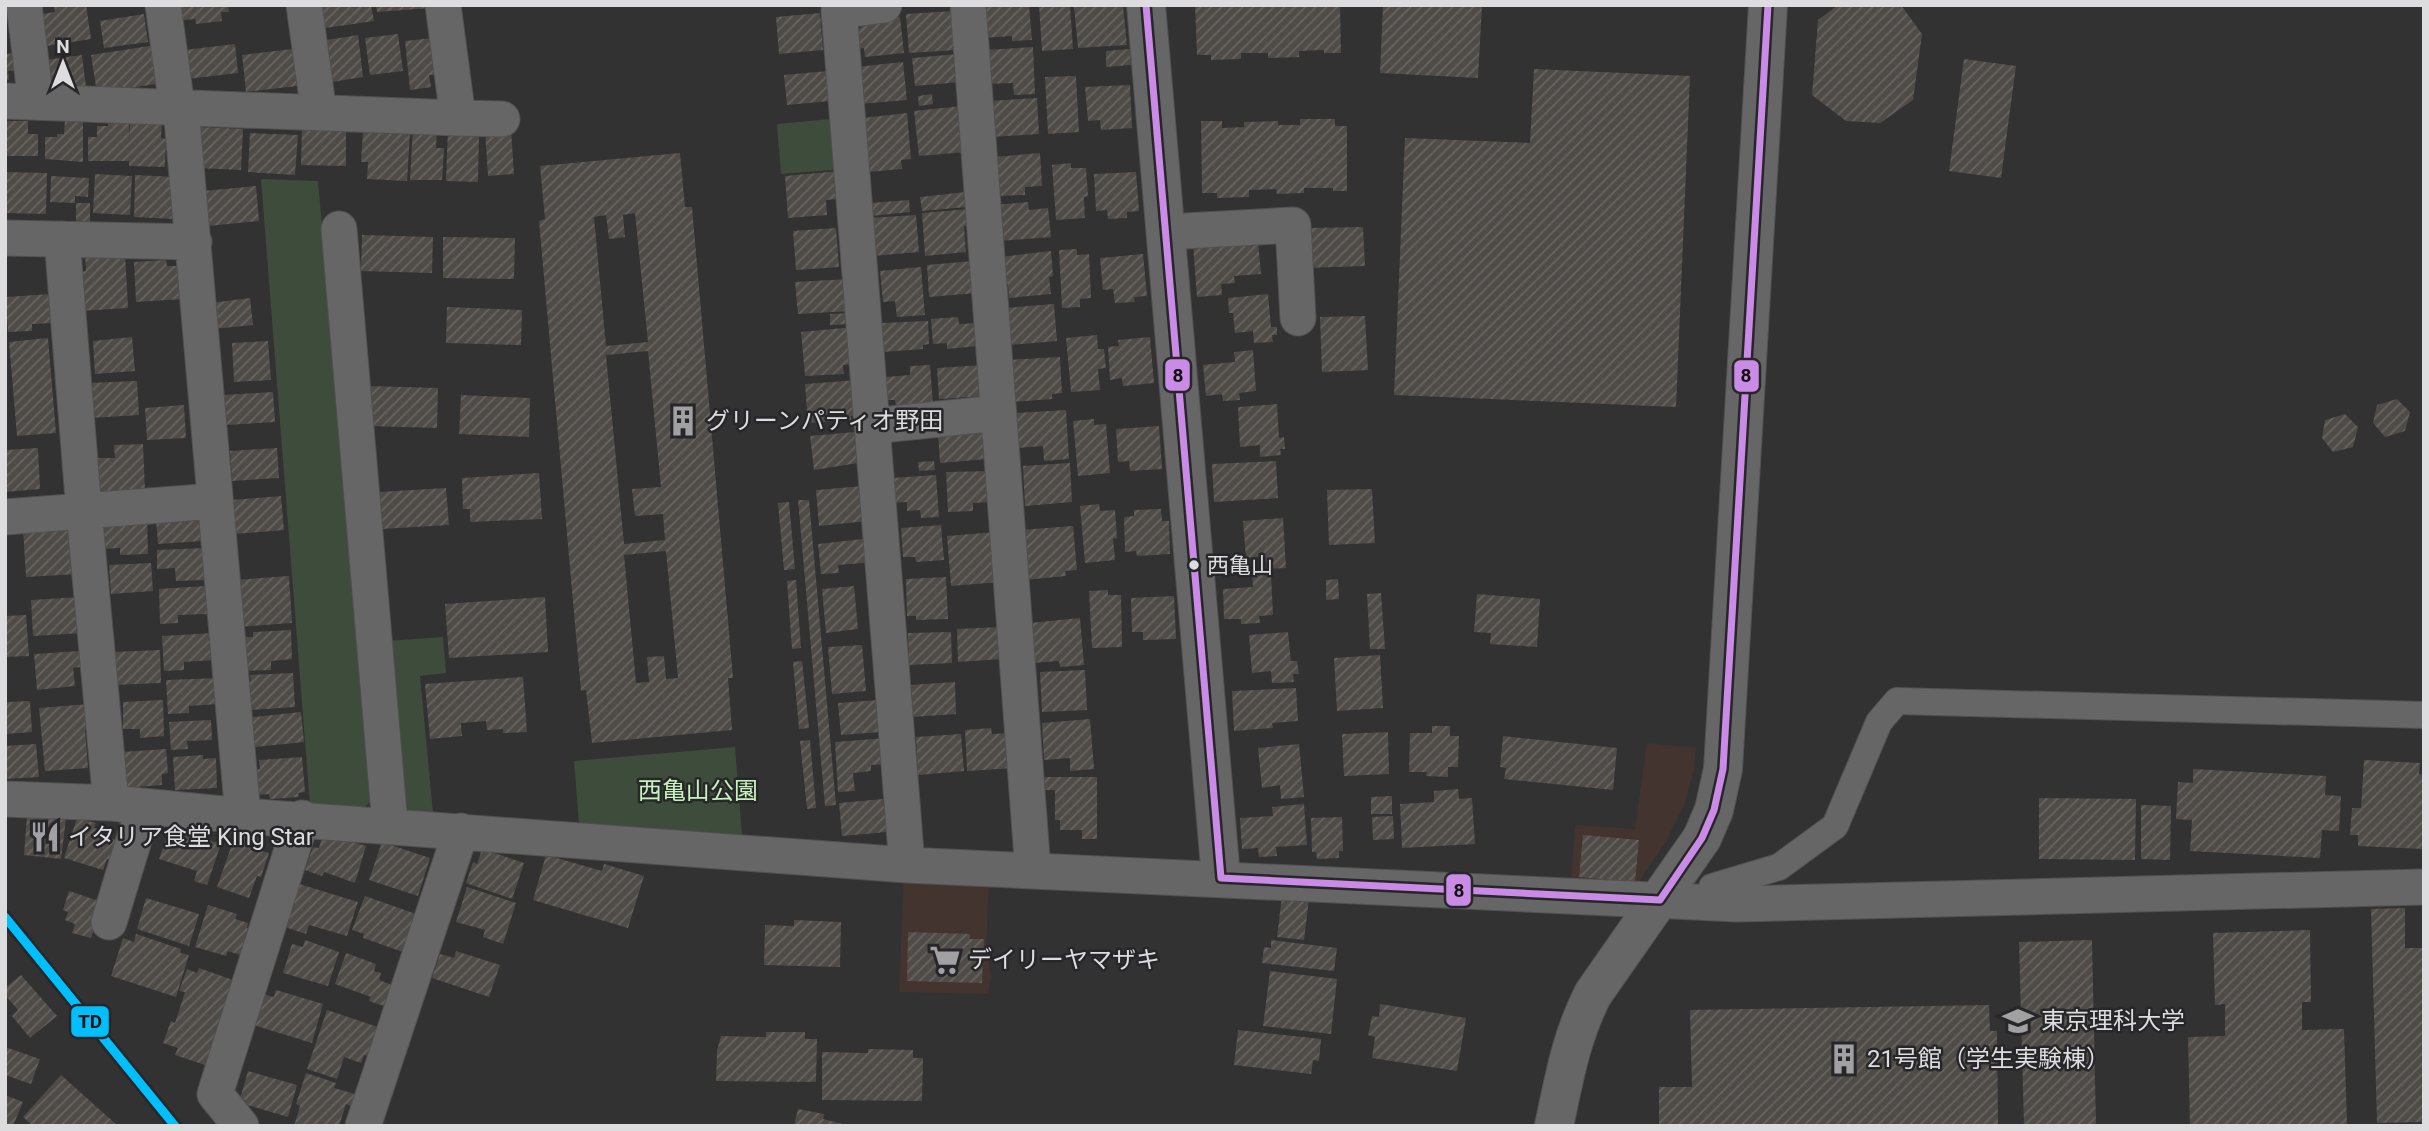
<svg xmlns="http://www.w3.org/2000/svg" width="2429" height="1131" font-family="Roboto,'Noto Sans JP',sans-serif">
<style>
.commercial{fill:#44342f}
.green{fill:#3e4c3b}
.building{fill:url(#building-hatch);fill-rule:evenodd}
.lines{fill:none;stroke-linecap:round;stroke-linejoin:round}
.pedestrian-casing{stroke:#515152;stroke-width:28}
.minor-casing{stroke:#515152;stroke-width:37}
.tertiary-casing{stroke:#515152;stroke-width:40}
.pedestrian{stroke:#666667;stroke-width:26}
.minor{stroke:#666667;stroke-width:35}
.tertiary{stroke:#666667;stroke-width:38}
.bus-1-casing{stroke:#27272a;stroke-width:12}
.bus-1{stroke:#ca8be6;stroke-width:7}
.rail-1-casing{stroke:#27272a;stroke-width:14}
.rail-1{stroke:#00bfff;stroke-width:9}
.bus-dot{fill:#dddddf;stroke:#27272a;stroke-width:2.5}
.labels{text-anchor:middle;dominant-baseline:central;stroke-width:5;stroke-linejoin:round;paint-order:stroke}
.bus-label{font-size:22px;fill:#dddddf;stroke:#27272a;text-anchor:start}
.poi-label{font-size:24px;fill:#dddddf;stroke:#27272a;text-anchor:start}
.park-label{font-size:24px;fill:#c7f1bd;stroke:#27272a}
.line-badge{stroke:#27272a;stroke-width:2.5}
.pale-badge-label{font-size:19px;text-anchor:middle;font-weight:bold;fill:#111}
</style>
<defs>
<pattern id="building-hatch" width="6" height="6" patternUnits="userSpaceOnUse" patternTransform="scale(1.75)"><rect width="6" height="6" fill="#4f4b47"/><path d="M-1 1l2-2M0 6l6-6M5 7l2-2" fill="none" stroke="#686461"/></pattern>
</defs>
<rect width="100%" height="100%" fill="#323233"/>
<!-- commercial -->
<path class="commercial" d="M1647 743 1696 748 1694 769 1685 803 1665 843 1638 883 1571 879 1575 825 1635 829Z
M904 874 989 879 986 949 991 977 988 994 899 992Z"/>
<!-- green -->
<path class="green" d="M841 118 844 169 781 174 777 124Z
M261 179 318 181 373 799 363 809 310 805Z
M443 637 446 673 420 676 433 813 410 812 400 804 386 641Z
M735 747 742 835 579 823 574 761Z"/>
<!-- building -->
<path class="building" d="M54 5H86L91 39 47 46 41 14 55 12Z
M174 5H228L229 12H221L222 21 196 24 195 19 175 21Z
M314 5H371L374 21 318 29Z
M376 5H429L430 8 377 12Z
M979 5H1029L1032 40 1012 41V36L982 38Z
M1039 5H1070L1073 49 1042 51Z
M1123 5 1127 45 1078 48 1074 6Z
M1195 5H1340L1341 53H1324V50L1299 51V57L1268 58V53H1241V59L1211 60V55H1197Z
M1383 5H1482L1478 78 1380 73Z
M1838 5H1901L1922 34 1913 100 1880 123 1846 121 1812 95 1818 20Z
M953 11 956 50 909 53 906 14Z
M820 13 823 50 779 54 776 17Z
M144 14 148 42 104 48 100 21Z
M900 17 904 53 865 57 864 48 857 49 855 29 861 28V21Z
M398 34 403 71 370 75 365 38Z
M358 35 363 77 332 82 327 40Z
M434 38 437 75H429L431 87 410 90 405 41Z
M235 44 238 73 187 79 184 50Z
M156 45 158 66 153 67 156 84 97 93 91 55Z
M1033 47 1035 94 1014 95 1013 83 987 84 985 50Z
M293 49 297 86 246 92 242 55Z
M1130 49 1131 65 1106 67V51Z
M17 53 19 70 8 71 9 80H5V54Z
M958 54 961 82 915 86 912 58Z
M82 55 86 87 50 92 46 60Z
M1964 59 2016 66 2001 178 1949 171Z
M903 62 907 100 859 104 856 67Z
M1534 69 1690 76 1676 407 1394 395 1405 138 1530 143Z
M828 71 830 101 787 105 784 75Z
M1076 76 1079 132 1048 134 1045 77Z
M1130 85 1132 128 1101 130 1100 120 1088 121 1085 87Z
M932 94 933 104 919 106 918 96Z
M1037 98 1039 134 992 137 990 101Z
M962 106 966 152 919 156 914 111Z
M907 113 911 159 901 160 902 169 868 172 862 118Z
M1300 119H1335V126H1347V191H1333V188H1304V193L1277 194 1276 189 1249 190V197L1217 198V193H1202L1201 121H1222V128L1244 127V122L1278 121V125H1300Z
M65 120 83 121V162L45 159V137H57V134H64Z
M130 120 162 121 161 138 166 139 165 167 129 166V161H88V137H97V126H108V123H129L130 139Z
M5 121H28V134H38V156H5Z
M302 125 346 126V166L301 165Z
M413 126 437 128 436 148H444L442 180H410Z
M199 127 243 129 241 170 197 168Z
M448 128 472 129V136L479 137 478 182 446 181Z
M511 130 514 174 488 176 485 131Z
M363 131 410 133 407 181 367 179 368 162H361Z
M250 133 298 135 295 175 248 172Z
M680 153 685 207H692L733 678H728L732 730 592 743 586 690 581 691 539 221 545 219 540 166ZM635 213 648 342 606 346 594 217 606 215 609 239 625 237 623 215ZM648 351 661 487 632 489 635 516 663 514 665 540 624 544 606 355ZM666 551 678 678 666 679 664 656 647 657 649 682 636 683 624 555Z
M1040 153 1042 186 1025 187V195L997 196 994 157Z
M1071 163V168H1086L1088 196 1084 197 1085 218 1056 220 1052 165Z
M840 171 838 199 826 200 827 215 788 218 785 176Z
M5 172 47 173 46 214 5 213Z
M1136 172 1139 211 1127 212V218L1108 219 1107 210 1096 211 1094 174Z
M95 174 132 176 130 215 93 213Z
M135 175 175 177 174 219 134 217Z
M51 176 89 178 88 197 75 196V203L50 202Z
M256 186 259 221 208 226 204 191Z
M966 192 967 207 922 211 920 197Z
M909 200 910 212 871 216 870 203Z
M1028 202 1029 210 1048 208 1051 237 999 241 995 205Z
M76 203H90V227L76 228Z
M969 209 970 226H964L966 252 925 256 922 213Z
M916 215 919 252 872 256 869 218Z
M1363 227 1365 266 1307 268 1306 228Z
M836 228 839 267 796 270 793 231Z
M362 235 433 237 432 273 361 271Z
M443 237 515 238 514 279 443 278Z
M1258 240 1261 274 1234 276 1235 283 1221 284 1222 295 1197 297 1193 245Z
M1077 249V255L1089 254 1091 298 1080 299V307L1062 308 1059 250Z
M1051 251 1053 276 1049 277 1051 294 1009 298 1008 284H1003L1000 257Z
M125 252 128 308 80 311 78 272 86 271 85 255Z
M1143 254 1147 296 1134 297 1135 302 1115 303 1113 289 1103 290 1100 258Z
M166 260 167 266H182L184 299 136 302 134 262Z
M973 261 976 293 929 297 927 265Z
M921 267 925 315 897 317 895 301 883 302 880 271Z
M849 279 851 311 798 314 795 282Z
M51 294 53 323 32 324V331L8 332 6 297Z
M1268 294 1271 327H1277V335H1272L1273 342 1254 343 1253 331 1235 333 1233 313H1229L1228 298Z
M250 298 253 325 213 329 210 303Z
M1054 304 1057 341 1009 345 1005 308Z
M447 307 522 310 521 345 446 343Z
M853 313 854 324 830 325V314Z
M1365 316 1368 370 1322 372 1320 317Z
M958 317 959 324 978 323 979 346 947 349V343L933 344 931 319Z
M928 321 929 344 923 345V349L883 352 881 323Z
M854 327 857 364 843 365 844 374 805 376 801 332Z
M1097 335 1098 349H1104L1106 368 1098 369 1100 390 1071 392 1066 338Z
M132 337 135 371 95 374 93 341Z
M1150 337 1154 383 1123 386 1122 378 1110 380 1108 347 1119 346 1118 340Z
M48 338 56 433 17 436 9 342Z
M268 341 271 380 234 382 232 343Z
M1253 350 1256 391 1239 393 1240 400 1223 401 1222 394 1206 396 1203 365 1235 362 1234 352Z
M1060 357 1062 393 1052 394V399L1012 402 1009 360Z
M930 365 933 404 896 406 895 400H887L886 377 910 375V366Z
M984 365 985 396 939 399 937 368Z
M858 380 860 415 851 416V420L808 423 805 384Z
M137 381 139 415 90 418 88 383Z
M370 386 438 388 437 428 369 426Z
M273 392 275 422 226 425 223 395Z
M461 395 530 398 529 437 459 434Z
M2397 399 2410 412 2405 431 2385 437 2373 423 2377 405Z
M1277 404 1279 438 1284 437 1285 449H1280L1281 455 1260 457V445L1240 447 1238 407Z
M184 405 186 438 147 440 145 408Z
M1066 410 1069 459 1044 461 1043 446 1017 448 1014 413Z
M2345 414 2358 427 2353 447 2333 452 2322 438 2325 420Z
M1094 419V425L1106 424 1110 473 1078 476 1073 421Z
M1159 426 1162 469 1130 471 1129 461 1118 462 1116 429Z
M985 429 988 459 940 463 938 433Z
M855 432 858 463 814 470 810 436Z
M143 444 145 491 100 493 98 458H115L114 445Z
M38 448 40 489 5 492V450Z
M277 448 279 478 232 481 230 451Z
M934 461 935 470 919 471 918 462Z
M1276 461 1278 498 1214 502 1212 464Z
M1070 463 1072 502 1025 506 1023 466Z
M992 471 993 502 973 503V511L948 512 946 472Z
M539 473 542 519 470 522V509H463L462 478Z
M936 475 939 517 921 518 920 510 907 511V502L892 503 891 478Z
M864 486 867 521 819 526 816 490Z
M446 488 449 525 381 529 379 492Z
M1372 489 1375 543 1329 545 1327 490Z
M281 496 284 530 234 534 232 500Z
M798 500H809L836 805 825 806Z
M789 502 795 569 784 570 778 503Z
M1099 504 1100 511 1115 510 1117 538 1113 539 1115 560 1085 563 1080 506Z
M1161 509 1162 521H1169L1170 554 1137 556 1136 551 1125 552 1124 517 1134 516V510Z
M201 517 203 541 158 544 156 520Z
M147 518 148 554 120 555V548L103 549 102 520Z
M1283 518 1286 568 1267 569 1265 556 1246 558 1243 521Z
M941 525 944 560 916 562 915 557H903L901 528Z
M1073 526 1077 570 1065 571 1066 576 1024 580 1020 530Z
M67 527 68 533 75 532 78 574 26 577 23 529Z
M996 532 1000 582 951 586 947 536Z
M872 538 874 562 838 565 839 573 821 574 818 544Z
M204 548 206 580 176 581 175 568 157 569V550Z
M151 563 153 591 111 594 109 565Z
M1271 574 1273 615 1259 616 1260 623 1241 624V619H1224L1223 589 1253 587 1252 575Z
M289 576 292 623 238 627 234 580Z
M946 577 948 619 916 620V616H907L906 579Z
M1338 579 1339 599 1326 600V580Z
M796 580 801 648 792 649 787 581Z
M205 586 207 614 178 615V623L160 624 159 589Z
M854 586 858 629 826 633 822 589Z
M1108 590V595H1121L1122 647 1092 648 1089 591Z
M1381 593 1385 649H1370L1367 594Z
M1477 594 1540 599 1537 647 1490 644 1491 633 1474 632Z
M1174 596 1176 639 1143 640V632H1132L1131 598Z
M81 597 83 633 33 636 31 600Z
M545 597 548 652 449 658 445 604Z
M26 615 29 656 5 657V616Z
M1080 618 1084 665 1060 667 1059 661 1033 663 1030 623Z
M1001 627 1003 659 958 662 957 629Z
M291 630 292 659 271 661V670L239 671 246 657 245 637H253V632Z
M951 632 952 663 909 665 908 633Z
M1288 632 1291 661H1297L1299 674H1293L1294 682 1272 683 1271 671 1252 673 1249 635Z
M214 633V660L184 662V670L164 671 162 636Z
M862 645 866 691 832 694 828 647Z
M160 650 161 683 114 685 113 652Z
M80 651 81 667 73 668 75 686 37 690 34 654Z
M1380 655 1383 708 1337 711 1334 658Z
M802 661 809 728 799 729 793 662Z
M1085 670 1087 710 1042 712 1040 672Z
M293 673 295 707 251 710 250 694H242L241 681H251L250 675Z
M523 677 527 732 503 733V729L487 730 486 721 461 723 462 736 430 739 425 684Z
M218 678 219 704 189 706V713L168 714 166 680Z
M955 682 956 714 913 717 911 685Z
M1296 688 1298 721 1272 723 1273 728 1234 731 1232 691Z
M163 700 164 736 140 738V729H123V702Z
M878 700 881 732 841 735 838 703Z
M30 701 32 732 5 734V702Z
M89 704 91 729 85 730 88 768 45 771 39 708Z
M301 712 304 742 255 747 254 734 246 735 244 718Z
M1090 719 1094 769 1070 771V758L1044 760 1042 723Z
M211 720 212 740 187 741 188 749 171 750 169 722Z
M1432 726H1450V736H1459L1458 767H1448V777L1426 776 1427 772H1409L1410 733H1432Z
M991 728 992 734 1012 733 1014 768 967 771 965 730Z
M1388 732 1389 774 1344 776 1342 734Z
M961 734 964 771 918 775 916 737Z
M1503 736 1617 748 1613 790 1504 779 1506 768 1500 767Z
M887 738 889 764 871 765V771L853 773 855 791 838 792 835 742Z
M810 740 816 808 807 809 800 741Z
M36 744 39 777 5 779V746Z
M1299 744 1304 797 1281 799 1280 785 1262 788 1258 748Z
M166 749 168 773 162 774V785L124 788 122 752Z
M203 755V759L216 758 217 788 175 790 173 757Z
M302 757 305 792 298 793 299 797 270 799 269 794 257 795 250 770 260 769 259 760Z
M2364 760 2420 763 2419 774 2424 775V849L2358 846V835H2350L2352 808H2361Z
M2193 769 2326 776 2325 795 2341 796 2339 831 2322 830 2320 858 2190 851 2192 820 2176 819 2178 782 2193 783Z
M1039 777H1097V839H1082V830H1060V820H1055V790H1039Z
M1458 789 1459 799 1472 798 1475 844 1402 848 1400 804 1434 802V791Z
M1392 796V814H1371V797Z
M2039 798 2136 799 2135 860 2039 859Z
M883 799 887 832 842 836 839 803Z
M1304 804 1307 845 1276 847 1277 856 1259 857 1258 848 1242 849 1240 818 1273 816 1272 807Z
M2141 805 2171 806 2170 860 2141 859Z
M27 815 66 819 61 859 24 855Z
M1393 816 1394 839 1373 840 1372 817Z
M1342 817 1343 851H1339V858L1317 859 1316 852H1312L1311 818Z
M77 818 96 823 94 828 105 831 104 836 120 841 113 860 107 859 103 870 64 858Z
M177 829 221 844 207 885 194 881 197 871 159 859 166 838 173 840Z
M237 830 263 839 259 850 269 853 261 877 257 876 249 898 217 887Z
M1583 835 1639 840 1635 882 1579 877Z
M322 837 335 841 337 837 366 846 355 883 324 872 322 876 305 870 313 847 319 848Z
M382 842 430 858 418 896 369 880Z
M482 849 524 863 512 899 466 883 473 862 477 864Z
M546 855 602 871 604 864 644 876 628 928 533 900Z
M296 883 358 902 347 936 309 925 306 934 282 926Z
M467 887 516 903 503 944 483 937 485 930 456 922Z
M69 891 102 902 91 938 72 933 75 924 65 920 68 912 63 910Z
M365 896 416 914 403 952 363 938 364 934 352 930Z
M1282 896 1309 899 1304 940 1277 937Z
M146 898 199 914 189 946 137 929Z
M208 905 237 914 235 919 248 923 247 928 251 930 243 956 228 951 226 956 195 947Z
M2405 908V948H2424V1122L2377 1123 2371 909Z
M794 920 841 922 840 967 764 965 765 925 794 926Z
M2310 930 2311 1002H2302V1030L2344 1029 2347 1126H2190L2188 1037 2225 1036V1004L2215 1005 2213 933Z
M908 932 970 934V939H984L982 983 907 981Z
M136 934 181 949 180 953 189 955 176 997 111 976 123 938 134 942Z
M305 940 339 952 328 986 283 973 292 944 303 947Z
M1271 940 1337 948 1334 971 1262 963 1264 947 1271 948Z
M2092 940 2096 1126H2024L2019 942Z
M456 951 500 965 489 997 432 978 440 954 454 958Z
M346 953 376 964 374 971 381 973 379 980 392 985 384 1006 369 1001 371 997 335 984Z
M199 968 233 980 205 1065 175 1055 178 1048 163 1043 171 1021 175 1023 185 992 179 991 187 969 197 973Z
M1270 971 1337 979 1331 1034 1263 1026Z
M21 975 57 1016 30 1038 12 1016 18 1010 5 995V988Z
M276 990 323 1004 312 1043 253 1025 263 994 274 997Z
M1380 1004 1466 1018 1457 1071 1372 1058 1375 1037 1368 1035 1372 1016 1379 1017Z
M1989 1005 1990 1031H1997L1998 1126H1659V1087H1692L1690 1010Z
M327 1010 378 1027 368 1056 364 1055 361 1063 344 1057 337 1079 307 1069Z
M1238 1030 1321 1039 1319 1061 1313 1060 1311 1074 1234 1065Z
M766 1032H805V1039H817L816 1082 716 1081 717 1051 721 1036 766 1037Z
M5 1047 40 1059 31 1084 5 1075Z
M868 1049 913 1050V1058H923L922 1101 822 1100V1052L868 1053Z
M248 1071 297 1085 288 1117 244 1104 245 1100 240 1099Z
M306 1073 336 1083 334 1088 355 1094 351 1106 346 1104 339 1126H294L300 1106 296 1104Z
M61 1075 118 1126H33L23 1117Z
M5 1095 23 1102 13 1126H5Z
M798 1109 824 1114 823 1119 850 1126H794Z"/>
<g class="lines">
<!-- pedestrian casing -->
<g class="pedestrian-casing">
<path id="pedestrian" d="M1712 887 1779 867 1835 826 1879 722 1897 701 2424 715"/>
</g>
<!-- minor casing -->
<g class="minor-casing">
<path id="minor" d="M24 5 36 102
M163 5 177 107
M304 5 319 113
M884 5 839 11 907 865
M968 5 1033 871
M5 101 458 118 443 5
M181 108 243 816
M458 118 502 119
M339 229 390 825
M1166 232 1293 225 1298 318
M5 238 194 242
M62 239 84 511 111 803
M872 426 998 413
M5 517 215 501
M5 799 111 803 243 816 907 865 1737 904 2424 887
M109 922 144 807
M241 1126 215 1094 302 818
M363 1126 461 831"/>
</g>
<!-- tertiary casing -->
<g class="tertiary-casing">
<path id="tertiary" d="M1146 5 1221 878
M1554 1126C1564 1079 1571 1037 1593 994L1702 838 1714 810 1723 769 1768 5"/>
</g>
<!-- pedestrian -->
<use href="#pedestrian" class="pedestrian"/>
<!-- minor -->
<use href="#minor" class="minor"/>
<!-- tertiary -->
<use href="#tertiary" class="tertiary"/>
<!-- bus-1 casing -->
<g class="bus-1-casing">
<path id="bus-1" d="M1146 5 1221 878 1660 900 1702 838 1714 810 1723 769 1768 5"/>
</g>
<!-- bus-1 -->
<use href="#bus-1" class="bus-1"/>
<!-- rail-1 casing -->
<g class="rail-1-casing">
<path id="rail-1" d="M5 917 175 1126"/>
</g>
<!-- rail-1 -->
<use href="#rail-1" class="rail-1"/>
</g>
<!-- icons -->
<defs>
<g id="building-bare" transform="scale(2.415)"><path d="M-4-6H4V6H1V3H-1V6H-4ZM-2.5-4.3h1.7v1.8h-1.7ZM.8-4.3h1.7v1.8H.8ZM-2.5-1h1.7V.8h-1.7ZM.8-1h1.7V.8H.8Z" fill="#a1a1a3" stroke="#27272a" stroke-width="2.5" paint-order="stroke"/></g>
<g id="restaurant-bare" transform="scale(2.415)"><path d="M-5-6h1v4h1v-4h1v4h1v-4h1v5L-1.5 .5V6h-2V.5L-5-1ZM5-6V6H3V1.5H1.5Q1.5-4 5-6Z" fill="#a1a1a3" stroke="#27272a" stroke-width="2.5" paint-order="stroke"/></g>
<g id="supermarket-bare" transform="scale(2.415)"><path d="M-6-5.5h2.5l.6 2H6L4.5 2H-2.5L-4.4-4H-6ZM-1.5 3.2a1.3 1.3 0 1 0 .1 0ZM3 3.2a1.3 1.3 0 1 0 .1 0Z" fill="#a1a1a3" stroke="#27272a" stroke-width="2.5" paint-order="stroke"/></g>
<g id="university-bare" transform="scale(2.415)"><path d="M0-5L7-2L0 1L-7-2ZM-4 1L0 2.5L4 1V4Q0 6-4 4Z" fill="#a1a1a3" stroke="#27272a" stroke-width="2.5" paint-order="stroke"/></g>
</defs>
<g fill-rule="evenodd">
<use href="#building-bare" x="683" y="421"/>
<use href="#restaurant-bare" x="45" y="837"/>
<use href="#supermarket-bare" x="945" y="960"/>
<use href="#university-bare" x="2018" y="1021"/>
<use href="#building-bare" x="1844" y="1059"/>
</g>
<!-- markers -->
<circle class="bus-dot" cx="1194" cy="565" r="6"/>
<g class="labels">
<!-- bus labels -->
<g class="bus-label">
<text x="1207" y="565">西亀山</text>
</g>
<!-- poi labels -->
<g class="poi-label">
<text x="706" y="421">グリーンパティオ野田</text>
<text x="68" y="837">イタリア食堂 King Star</text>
<text x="968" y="960">デイリーヤマザキ</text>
<text x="2041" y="1021">東京理科大学</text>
<text x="1867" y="1059">21号館（学生実験棟）</text>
</g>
<!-- park labels -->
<g class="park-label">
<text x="698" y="791">西亀山公園</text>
</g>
</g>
<g class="line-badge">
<rect x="1164" y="358" width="27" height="34" rx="7" fill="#ca8be6"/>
<rect x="1733" y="359" width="27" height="34" rx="7" fill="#ca8be6"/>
<rect x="1445" y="873" width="27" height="34" rx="7" fill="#ca8be6"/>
<rect x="70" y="1005" width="40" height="33" rx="7" fill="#00bfff"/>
</g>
<g class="pale-badge-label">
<text x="1178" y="382">8</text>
<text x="1746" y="382">8</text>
<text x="1459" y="897">8</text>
<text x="90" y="1028">TD</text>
</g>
<!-- border -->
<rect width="2429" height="1131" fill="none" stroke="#dddddf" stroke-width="14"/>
<!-- north arrow -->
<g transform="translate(63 63)" stroke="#27272a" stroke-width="5" paint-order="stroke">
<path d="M0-5L12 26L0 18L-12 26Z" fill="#dddddf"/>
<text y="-10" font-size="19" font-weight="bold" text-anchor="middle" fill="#dddddf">N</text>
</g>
</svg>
